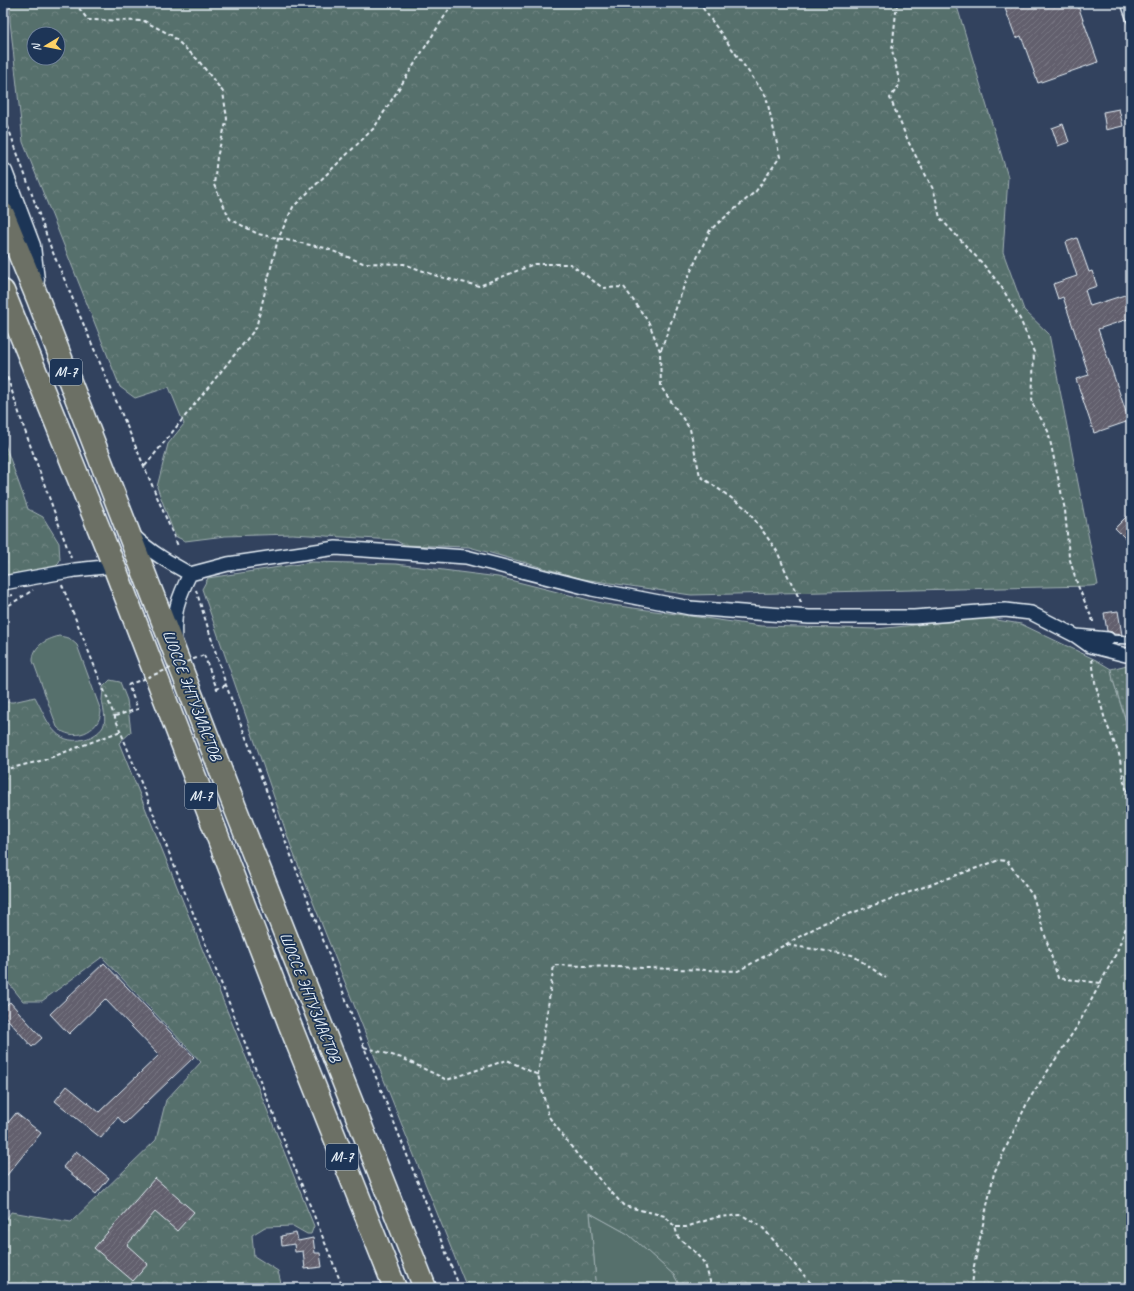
<svg xmlns="http://www.w3.org/2000/svg" width="1134" height="1291" font-family="Caveat,sans-serif">
<style>
.grass{fill:#57706c;stroke:#a0b0b2}
.forest{fill:url(#forest-crowns);stroke:#a0b0b2;fill-rule:evenodd}
.park{fill:url(#park-dots);stroke:#a0b0b2}
.building{fill:url(#building-hatch);stroke:#e8f1f8}
.lines{fill:none;stroke-linecap:round;stroke-linejoin:round}
.lane-casing{stroke:#e8f1f8;stroke-width:10}
.street-casing{stroke:#e8f1f8;stroke-width:16}
.secondary-casing{stroke:#e8f1f8;stroke-width:21}
.highway-casing{stroke:#e8f1f8;stroke-width:25}
.path{stroke:#e8f1f8;stroke-width:2;stroke-dasharray:4 3;stroke-linecap:butt}
.lane{stroke:#1d3557;stroke-width:7}
.street{stroke:#1d3557;stroke-width:13}
.secondary{stroke:#1d3557;stroke-width:18}
.highway{stroke:#6c7065;stroke-width:22}
.path-bridge{stroke:#e8f1f8;stroke-width:2;stroke-dasharray:4 3;stroke-linecap:butt}
.labels{text-anchor:middle;dominant-baseline:central;stroke-width:3.5;stroke-linejoin:round;paint-order:stroke}
.shield{fill:#1d3557;stroke:#abb9c8;stroke-width:1}
.shield-label{font-size:15px;font-weight:bold;fill:#e8f1f8}
.street-label{font-size:16px;fill:#e8f1f8;stroke:#1d3557}
</style>
<defs>
<pattern id="forest-crowns" width="20" height="18" patternUnits="userSpaceOnUse"><rect width="20" height="18" fill="#57706c"/><path d="M2 6a3 3 0 1 1 6 0M12 15a3 3 0 1 1 6 0" fill="none" stroke="#6f8582"/></pattern>
<pattern id="park-dots" width="8" height="8" patternUnits="userSpaceOnUse"><rect width="8" height="8" fill="#57706c"/><path d="M2 2h.1M6 6h.1" fill="none" stroke="#6f8582" stroke-width="1.8" stroke-linecap="round"/></pattern>
<pattern id="building-hatch" width="6" height="6" patternUnits="userSpaceOnUse"><rect width="6" height="6" fill="#625f6d"/><path d="M-1 1l2-2M0 6l6-6M5 7l2-2" fill="none" stroke="#787683"/></pattern>
</defs>
<rect width="100%" height="100%" fill="#32425e"/>
<filter id="ink" filterUnits="userSpaceOnUse"><feTurbulence type="fractalNoise" baseFrequency=".025" numOctaves="2"/><feDisplacementMap in="SourceGraphic" scale="8" xChannelSelector="R" yChannelSelector="G"/><feConvolveMatrix kernelMatrix="1 2 1 2 8 2 1 2 1" color-interpolation-filters="sRGB"/></filter>
<g filter="url(#ink)">
<!-- grass -->
<path class="grass" d="M59 636 69 638 77 645 101 711C100 732 72 743 57 727L33 661C33 645 46 640 59 636Z
M590 1213 628 1234 674 1275 681 1288H588L596 1281Z"/>
<!-- forest -->
<path class="forest" d="M10 3H956L1008 177 1003 252 1024 310 1049 334 1098 585 1090 586 691 595 583 579 469 547 404 545 395 540 292 534 225 536 185 541 175 536 157 487 168 444 184 424 169 387 135 398 120 387 23 142 10 21ZM34 34H58V58H34Z
M3 439 28 509 43 517 59 543 60 560 56 567 3 576Z
M312 562 396 564 498 577 605 604 761 626 876 629 985 618 1021 624 1096 660 1111 669 1113 680 1131 738V1288H681L674 1275 628 1234 590 1213 596 1281 588 1288H467L293 852 202 589 208 578Z
M110 680 120 682 127 700 131 732 119 743 314 1226 311 1234H307L293 1226 265 1227 252 1235 254 1256 278 1271 282 1288H3V1225L11 1212 71 1222 156 1140 166 1100 201 1062 102 957 42 1001H23L3 976V702H13L35 697C47 719 54 747 85 739 92 737 99 733 103 727 107 718 103 709 102 700 102 696 103 691 103 687Z"/>
<!-- park -->
<path class="park" d="M1131 664V736L1113 680 1111 669Z"/>
<!-- building -->
<path class="building" d="M1003 3H1077L1098 62 1038 83 1021 36 1016 38Z
M1119 109 1123 126 1106 130 1103 112Z
M1063 124 1069 142 1058 146 1052 128Z
M1077 238 1089 272 1092 271 1097 286 1085 290 1090 306 1131 293V318L1098 329 1129 421 1094 433 1076 379 1089 375 1063 297 1058 299 1053 284 1077 276 1066 242Z
M1131 512V544L1115 528Z
M1118 611 1122 635 1114 634 1112 632 1107 631 1104 613Z
M104 963 194 1057 124 1124 118 1117 101 1138 55 1101 67 1086 99 1112 159 1055 105 999 69 1034 50 1014Z
M10 1002 42 1038 32 1047 3 1014V1008Z
M16 1113 41 1133 3 1180V1129Z
M76 1151 109 1178 96 1194 63 1167Z
M155 1178 194 1212 177 1231 155 1212 127 1245 148 1264 133 1281 94 1248Z
M296 1233 298 1241 313 1238 315 1253H320L322 1267 305 1269 303 1251 295 1252 294 1244 282 1246 281 1236Z"/>
<g class="lines">
<!-- lane casing -->
<g class="lane-casing">
<path id="lane" d="M1125 3 1131 20
M1108 639 1131 640"/>
</g>
<!-- street casing -->
<g class="street-casing">
<path id="street" d="M133 535C150 552 170 563 190 574L228 564 336 548 466 557 592 589 690 608 809 617H914L1005 610 1031 613 1076 636 1090 646 1126 655 1131 654
M3 583 75 570 114 566
M1076 636 1108 639
M175 639C173 612 178 598 190 574"/>
</g>
<!-- secondary casing -->
<g class="secondary-casing">
<path id="secondary" d="M3 172 31 246 35 280"/>
</g>
<!-- highway casing -->
<g class="highway-casing">
<path id="highway" d="M3 214 38 299 229 792 425 1288
M3 291 114 566 290 1025 395 1288"/>
</g>
<!-- path -->
<path class="path" d="M75 3 88 20 144 21 171 35 198 60 223 92 227 119 217 157 214 185 230 219 258 234 325 248 363 263 404 264 440 277 479 286 534 264H570L603 288 624 287 649 323 660 351 661 387 690 429 700 476 747 509 777 551 786 572 802 604
M897 3 892 50 900 84 890 98 909 143 934 191 940 218 983 264 1001 286 1020 319 1034 352 1032 403 1048 431 1065 510 1069 557 1078 586 1093 621V625
M3 113 51 248 178 546
M661 350 684 286 710 230 756 191 780 157 766 96 702 7 697 3
M3 364 24 428 71 558
M145 466 256 328 278 239 293 207 374 128 453 3
M62 585 343 1288
M196 590 226 685 364 1047 460 1288
M3 597 13 595
M3 609 33 590
M204 655 217 689 226 685
M1092 659 1095 682 1105 720 1119 754 1124 782 1131 802
M115 716 138 709 128 685
M3 770 44 760 121 731
M787 945 852 955 886 978
M364 1047 402 1058 447 1080 507 1060 538 1075 549 1117 579 1157 624 1206 665 1216 675 1227 678 1237 693 1250 705 1264 712 1288
M538 1075 554 965 738 971 824 923 999 860 1007 861 1033 896 1058 978 1101 983
M676 1227H686L717 1217 742 1215 763 1228 815 1288
M972 1288 974 1266 994 1173 1028 1101 1078 1025 1117 952 1131 913"/>
<!-- lane -->
<use href="#lane" class="lane"/>
<!-- street -->
<use href="#street" class="street"/>
<!-- secondary -->
<use href="#secondary" class="secondary"/>
<!-- highway -->
<use href="#highway" class="highway"/>
<!-- path-bridge -->
<path class="path-bridge" d="M128 685 204 655"/>
</g>
</g>
<g class="labels">
<!-- shield labels -->
<g class="shield">
<rect x="50" y="359" width="32" height="26" rx="3"/>
<rect x="185" y="783" width="32" height="26" rx="3"/>
<rect x="326" y="1144" width="32" height="26" rx="3"/>
</g>
<g class="shield-label">
<text x="66" y="372">М-7</text>
<text x="201" y="796">М-7</text>
<text x="342" y="1157">М-7</text>
</g>
<!-- street labels -->
<g class="street-label">
<text transform="translate(192 695) rotate(69)">ШОССЕ ЭНТУЗИАСТОВ</text>
<text transform="translate(310 997) rotate(68)">ШОССЕ ЭНТУЗИАСТОВ</text>
</g>
</g>
<!-- margin -->
<rect width="1134" height="1291" fill="none" stroke="#1d3557" stroke-width="16"/>
<rect x="8" y="8" width="1118" height="1275" fill="none" stroke="#e8f1f8" stroke-width="1.5" filter="url(#ink)"/>
<!-- north arrow -->
<g transform="translate(46 46) rotate(260)"><circle r="19" fill="#1d3557" stroke="#6e8097"/>
<path d="M0-3L7 15L0 10L-7 15Z" fill="#ffd166"/>
<text y="-6" font-size="11" font-weight="bold" text-anchor="middle" fill="#e8f1f8">N</text>
</g>
</svg>
